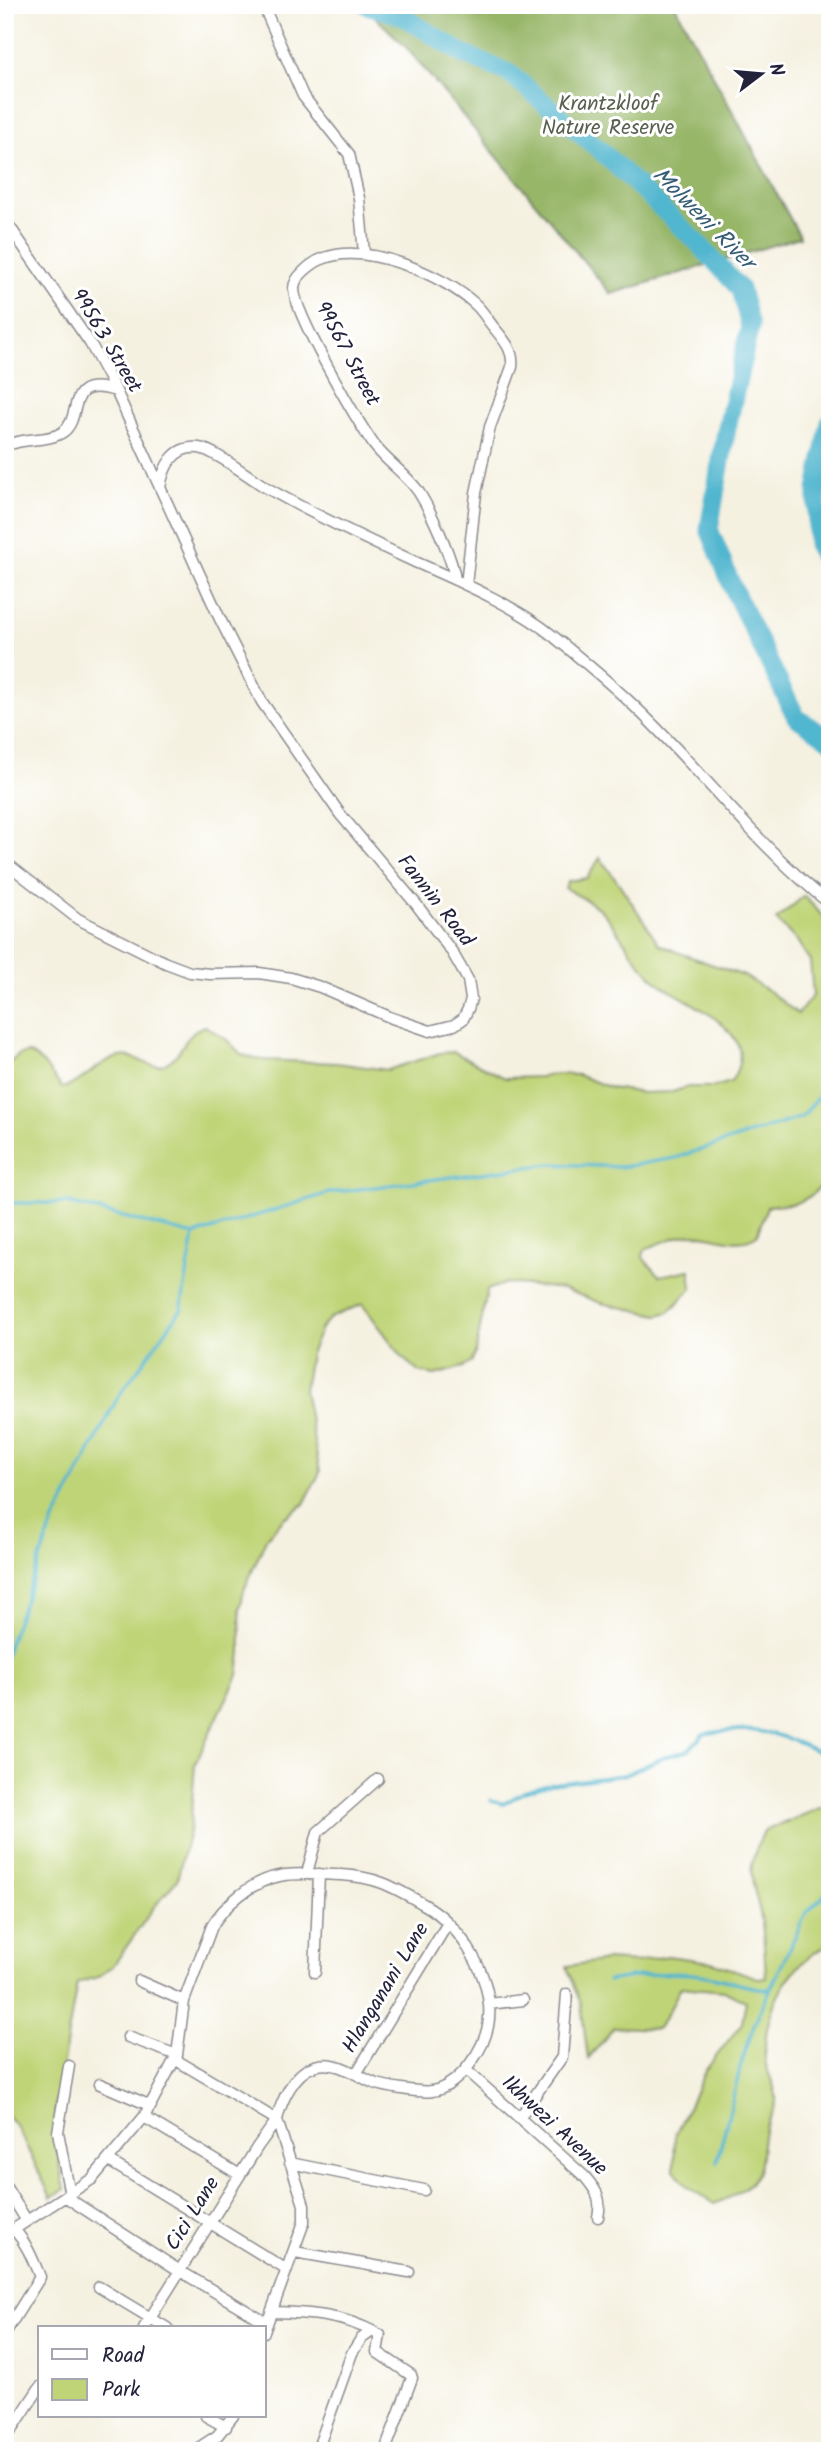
<svg xmlns="http://www.w3.org/2000/svg" width="835" height="2456" font-family="Kalam,sans-serif">
<style>
.green{fill:#bfd477;stroke:#707b59;stroke-width:2}
.forest{fill:#97b668;stroke:#5c6c52;stroke-width:2}
.lines{fill:none;stroke-linecap:round;stroke-linejoin:round}
.stream{stroke:#51b6cf;stroke-width:3.5}
.river{stroke:#51b6cf;stroke-width:19}
.minor-casing{stroke:#8c8a8e;stroke-width:13}
.minor{stroke:#fff;stroke-width:10}
.labels{text-anchor:middle;dominant-baseline:central;stroke-width:6;stroke-linejoin:round;paint-order:stroke}
.park-label{font-size:21px;fill:#596050;stroke:#fff}
.street-label{font-size:21px;fill:#22223b;stroke:#fff}
.water-label{font-size:23px;font-style:italic;fill:#355d76;stroke:#fff}
</style>
<rect width="100%" height="100%" fill="#fff"/>
<filter id="ink" filterUnits="userSpaceOnUse"><feTurbulence type="fractalNoise" baseFrequency=".0143" numOctaves="2"/><feDisplacementMap in="SourceGraphic" scale="14" xChannelSelector="R" yChannelSelector="G"/><feConvolveMatrix kernelMatrix="1 2 1 2 8 2 1 2 1" color-interpolation-filters="sRGB"/></filter>
<filter id="wash" filterUnits="userSpaceOnUse"><feTurbulence type="fractalNoise" baseFrequency=".00686" numOctaves="4" result="noise"/><feDisplacementMap in="SourceGraphic" scale="28" xChannelSelector="R" yChannelSelector="G"/><feGaussianBlur stdDeviation="1.57" result="paint"/><feColorMatrix in="noise" values="0 0 0 0 0 0 0 0 0 0 0 0 0 0 0 0 0 1.4 0 .05"/><feComposite in="paint" operator="in"/></filter>
<g filter="url(#wash)">
<rect width="100%" height="100%" fill="#f5f1e1"/>
<!-- green -->
<path class="green" d="M600 858 620 885 659 944 677 952 744 976 770 992 798 1014 813 995 810 961 797 941 776 920 804 896 830 924V1178C819 1187 811 1199 796 1203 787 1206 777 1203 767 1207L757 1235C737 1249 712 1233 690 1234 677 1235 660 1244 647 1248L644 1252 643 1258 660 1276 690 1270 692 1288 669 1312 658 1315 601 1303 563 1289 506 1283 487 1290 476 1350 472 1361 463 1367 435 1375 421 1373 403 1358 362 1304 330 1318 321 1328 310 1354 304 1390 320 1472 304 1504 283 1519 266 1539 244 1590 240 1608 241 1652 238 1675 195 1764 190 1827 177 1880 154 1907 113 1966 98 1977 77 1983 55 2108V2143L65 2189 51 2197 17 2127 5 2113V1067L19 1055 29 1053 43 1063 62 1088C84 1084 97 1060 120 1057 141 1053 150 1076 171 1060 186 1048 184 1032 205 1026L226 1039 242 1055 262 1060 336 1063 388 1070 440 1053 454 1052 505 1078 540 1077 557 1074 578 1075 611 1088 643 1093 672 1092 688 1087H714L731 1082C739 1069 744 1055 736 1041 722 1016 686 1001 663 986 637 967 625 939 605 915 596 903 577 896 565 888L568 881 587 878Z
M830 1804V1944C786 1965 763 2012 765 2059 766 2073 778 2088 776 2101 775 2111 767 2121 764 2131 761 2143 762 2156 759 2168 755 2186 729 2198 714 2204L687 2186 674 2170 675 2135 705 2071 742 2023 746 2001 723 1991 681 1987C673 2001 668 2017 657 2029L614 2027 588 2059 581 2004 567 1966 607 1960 636 1962 668 1956 711 1962 758 1978 766 1977C765 1959 764 1940 762 1922 754 1878 742 1877 764 1831Z"/>
<!-- forest -->
<path class="forest" d="M363 5H675L800 237 611 294 406 47Z"/>
<g class="lines">
<!-- stream -->
<path class="stream" d="M5 1203H68L194 1235 329 1193 551 1164 622 1167 675 1158 802 1117 830 1082
M5 1658 8 1646 53 1523 118 1397 181 1310 194 1235
M491 1800 503 1804 524 1792 552 1784 624 1775 667 1756 688 1751 703 1734C735 1728 763 1728 794 1741 806 1746 817 1752 830 1756
M608 1981C638 1976 671 1970 701 1975 725 1978 746 1989 770 1989
M717 2162 742 2061 755 2022 806 1913 830 1890"/>
<!-- river -->
<path class="river" d="M367 5 402 16 465 55 509 73 601 151 697 242 740 289 750 326 726 432 709 529 735 593 796 717 830 740
M830 423 817 490V544L830 573"/>
</g>
</g>
<g filter="url(#ink)">
<g class="lines">
<!-- minor casing -->
<g class="minor-casing">
<path id="minor" d="M263 5 303 96 349 154 359 198 364 253
M5 220 90 343 116 391 220 619 262 702 340 814 416 904 452 952 468 980 471 999 468 1009 463 1019 454 1025 430 1031 392 1018 320 987 291 978 259 973 210 974 190 972 166 963 78 919 5 862
M14 443C29 438 50 441 63 432 84 417 63 375 116 391
M160 488C163 468 173 445 199 448 215 450 250 478 267 488 314 515 363 538 413 561 458 581 515 605 553 636 580 658 608 681 633 705 701 769 757 846 830 904
M455 580C453 559 430 509 418 491 406 474 387 462 374 445 358 422 293 312 294 288 294 277 312 263 322 259 365 241 443 275 475 304 483 311 488 321 495 329 505 341 514 351 512 367L490 427 476 493 466 585
M307 1873 318 1832 378 1779
M315 1972 319 1874
M139 1981 184 2001
M489 2004 523 2000
M128 2037 177 2055
M69 2066 58 2132 70 2195
M466 2070 585 2177C597 2191 602 2199 598 2217
M356 2074 448 1923
M100 2084 151 2106
M144 2117 240 2175
M520 2117 562 2057 567 1994
M109 2161 287 2270
M290 2163 424 2190
M5 2186 27 2221
M66 2197 180 2271 267 2323
M5 2235 92 2179 144 2117 177 2055 184 2001 212 1926C219 1913 229 1904 240 1895 274 1868 301 1874 341 1875 378 1877 393 1887 425 1905 457 1923 486 1967 489 2005 491 2026 483 2047 470 2064 461 2076 447 2089 432 2091 421 2093 385 2087 374 2083 355 2075 336 2059 315 2066 294 2072 281 2101 277 2120L304 2205V2222L264 2332
M295 2252 409 2272
M99 2287 167 2328
M272 2312C310 2313 343 2315 376 2333
M144 2328 258 2146 277 2120 176 2060
M5 2333 40 2277C33 2260 27 2244 14 2229
M380 2335 377 2352 411 2375 412 2378 385 2451
M206 2416 226 2427
M5 2440 40 2387
M194 2451 217 2436 233 2416
M317 2451 352 2353 361 2339 372 2331"/>
</g>
<!-- minor -->
<use href="#minor" class="minor"/>
</g>
</g>
<g class="labels">
<!-- park labels -->
<g class="park-label">
<text x="608" y="104">Krantzkloof<tspan x="608" dy="24">Nature Reserve</tspan></text>
</g>
<!-- street labels -->
<g class="street-label">
<text transform="translate(106 341) rotate(59)">99563 Street</text>
<text transform="translate(347 354) rotate(62)">99567 Street</text>
<text transform="translate(435 901) rotate(52)">Fannin Road</text>
<text transform="translate(386 1988) rotate(-59)">Hlanganani Lane</text>
<text transform="translate(554 2126) rotate(43)">Ikhwezi Avenue</text>
<text transform="translate(193 2214) rotate(-58)">Cici Lane</text>
</g>
<!-- water labels -->
<g class="water-label">
<text transform="translate(703 219) rotate(45)">Molweni River</text>
</g>
</g>
<!-- margin -->
<rect width="835" height="2456" fill="none" stroke="#fff" stroke-width="28"/>
<!-- legend -->
<rect x="38" y="2326" width="228" height="91" fill="#ffffff" stroke="#a7a7b1" stroke-width="2"/>
<rect x="52" y="2349" width="35" height="10" fill="#ffffff" stroke="#a7a7b1" stroke-width="2"/>
<text x="102" y="2362" font-size="21" fill="#22223b">Road</text>
<rect x="52" y="2379" width="35" height="21" fill="#bfd477" stroke="#a7a7b1" stroke-width="2"/>
<text x="102" y="2396" font-size="21" fill="#22223b">Park</text>
<!-- north arrow -->
<g transform="translate(761 74) rotate(74)" stroke="#ffffff" stroke-width="5" paint-order="stroke">
<path d="M0-5L12 26L0 18L-12 26Z" fill="#22223b"/>
<text y="-10" font-size="19" font-weight="bold" text-anchor="middle" fill="#22223b">N</text>
</g>
</svg>
